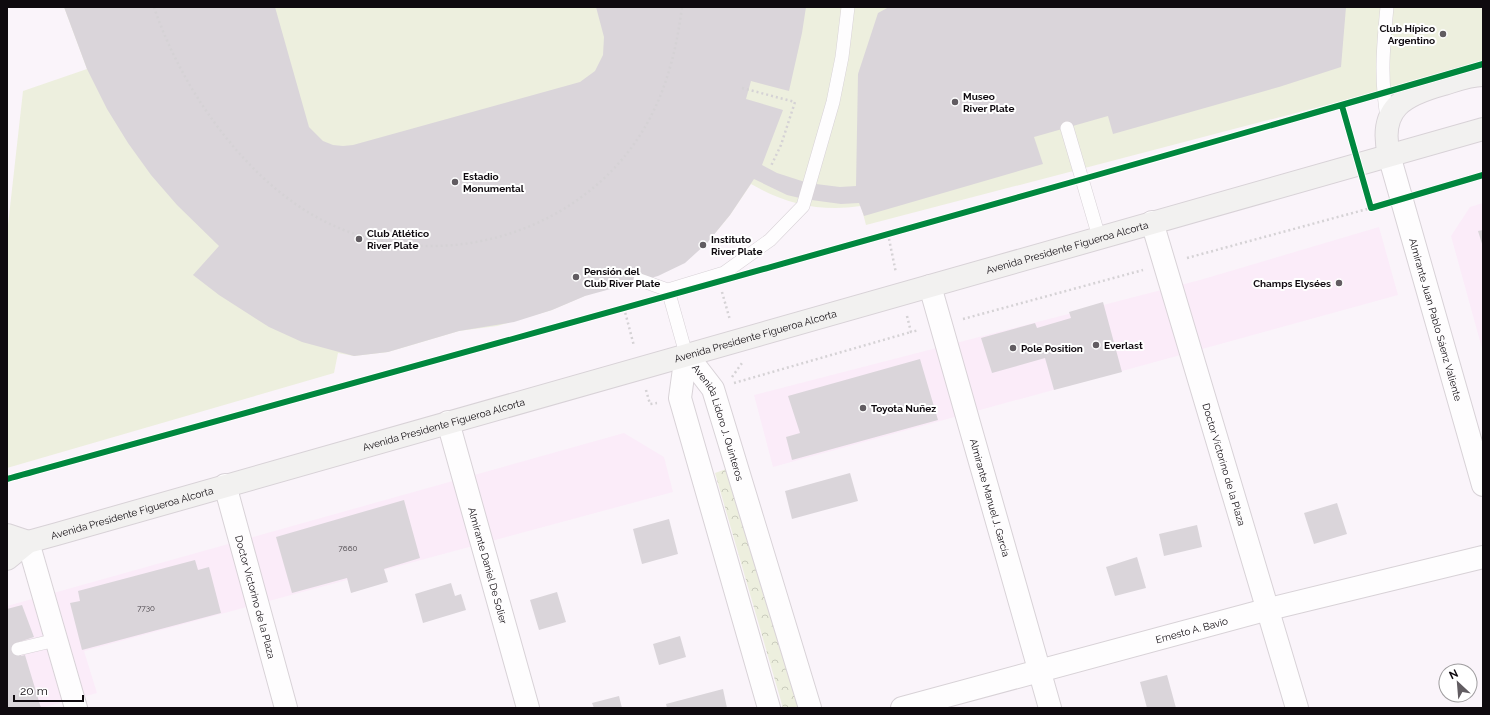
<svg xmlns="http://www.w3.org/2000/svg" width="1490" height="715" font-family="Raleway,sans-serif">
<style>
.built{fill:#fbecf9}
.park{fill:url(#park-crowns)}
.pitch{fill:#edefde}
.building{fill:#dad5da}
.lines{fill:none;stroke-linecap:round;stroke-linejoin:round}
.lane-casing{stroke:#d8d2d7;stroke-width:14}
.street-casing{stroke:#d8d2d7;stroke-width:24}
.secondary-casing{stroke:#d8d2d7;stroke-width:24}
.path{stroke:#d5d2d5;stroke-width:2.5;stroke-dasharray:2 3;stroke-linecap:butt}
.lane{stroke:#fefdfe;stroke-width:13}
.street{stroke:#fefdfe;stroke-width:22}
.secondary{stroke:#f2f1f0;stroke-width:22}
.cycleway-casing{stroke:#fff;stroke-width:8}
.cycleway{stroke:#00873e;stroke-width:6}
.poi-dot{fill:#615c61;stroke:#fff;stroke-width:1.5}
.labels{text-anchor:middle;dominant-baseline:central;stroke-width:4;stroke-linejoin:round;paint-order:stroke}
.number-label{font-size:8px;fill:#423d42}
.poi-label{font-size:10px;font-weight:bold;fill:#0f0a0f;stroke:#fff;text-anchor:start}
.street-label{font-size:10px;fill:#0f0a0f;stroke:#fff}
</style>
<defs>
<pattern id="park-crowns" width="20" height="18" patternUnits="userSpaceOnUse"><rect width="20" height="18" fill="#edefde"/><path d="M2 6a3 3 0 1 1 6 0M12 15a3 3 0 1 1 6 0" fill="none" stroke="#caccbd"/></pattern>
</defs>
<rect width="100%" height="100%" fill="#faf4fa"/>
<!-- built -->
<path class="built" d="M1483 203V352L1451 236 1470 207Z
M1379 227 1398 295 773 467 754 395 1200 280Z
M624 433 664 457 673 492 84 651 97 693 41 708H7V606Z"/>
<!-- park -->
<path class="park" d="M729 468 801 708H783L715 473Z"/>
<!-- pitch -->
<path class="pitch" d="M64 7H1483V61L1399 86 866 225 861 206C820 212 786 204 751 184L730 215 707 243 552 310 497 326 459 331 388 352 354 356 338 353 334 373 7 468V234L23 91 87 69Z"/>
<!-- building -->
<path class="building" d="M64 7H275L309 127 323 141 333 145 343 146 353 145 580 82 595 71 603 55 604 37 596 7H806L802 33 789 91 751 81 746 99 783 110 762 165 777 173 808 183 840 187 856 186 858 74 878 13 889 7H1346L1341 67 1279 87 1113 134 1108 116 1034 137 1043 164 864 216 859 203 841 204 804 199 787 195 754 179 730 215 707 243 685 263 658 276 585 296 552 310 514 322 459 331 388 352 354 356 302 342 269 327 219 295 193 275 219 246 177 205 151 175 128 143 107 109 87 69Z
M1483 230V247L1478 231Z
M1103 302 1122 372 1054 390 1045 358 992 373 981 338 1035 323 1037 328 1071 318 1069 312Z
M920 359 938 420 792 460 786 437 800 433 788 396Z
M850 473 858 501 792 519 785 491Z
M404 500 420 558 384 569 388 582 351 593 347 578 292 593 276 537Z
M1337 503 1347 534 1314 544 1304 513Z
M669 519 678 554 642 564 633 529Z
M1197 525 1202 547 1164 556 1159 534Z
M1137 557 1146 588 1115 596 1106 567Z
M195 560 198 570 209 567 221 613 82 650 70 603 80 601 78 591Z
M451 583 455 596 461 594 466 610 423 623 415 594Z
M557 592 566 622 539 630 530 600Z
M22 605 34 637 16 643 21 656 25 655 41 708H7V609Z
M680 636 686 657 659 665 653 644Z
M1167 675 1176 708H1147L1140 682Z
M723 689 727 708H667L666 704Z
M619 696 622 708H594L592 703Z"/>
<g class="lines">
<!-- lane casing -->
<g class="lane-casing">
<path id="lane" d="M1387 7C1383 48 1380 81 1388 122
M1067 128 1099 237
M640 280 668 290
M686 354 668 290 724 273 770 240 803 206 833 102 842 57 848 7
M18 649 56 640"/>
</g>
<!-- street casing -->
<g class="street-casing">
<g id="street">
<path id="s1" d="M1389 155 1483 485"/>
<path id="s2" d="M1152 222 1297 708"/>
<path id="s3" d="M930 286 1050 708"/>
<path id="s4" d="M686 354 713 389 810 708"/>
<path d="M686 354 680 398 769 708"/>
<path id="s5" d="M448 422 528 708"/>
<path id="s6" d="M225 485 286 708"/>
<path d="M28 542 76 708"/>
<path id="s7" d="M902 708 1269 609 1483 557"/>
</g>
</g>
<!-- secondary casing -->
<g class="secondary-casing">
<g id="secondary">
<path d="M1389 155C1378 108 1404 95 1444 84 1457 80 1470 75 1483 75"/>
<path d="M7 535 28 542"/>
<path id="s8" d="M7 559 28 542 57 534 1483 129"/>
</g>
</g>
<!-- path -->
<path class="path" d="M154 7C180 85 239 171 311 214 426 282 587 238 650 118 668 84 677 46 682 7
M742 88 795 102 781 145 771 166
M1099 175 1367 98
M888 234 896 273
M1187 258 1371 208
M762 269 1065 184
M722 292 730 320
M624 308 634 346
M907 316 911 332 919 330
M963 319 1143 270
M732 377 742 363
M734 383 911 332
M646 390 650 404 657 403
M7 479 646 302"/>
<!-- lane -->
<use href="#lane" class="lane"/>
<!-- street -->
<use href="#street" class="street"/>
<!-- secondary -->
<use href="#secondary" class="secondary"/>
<!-- cycleway casing -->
<g class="cycleway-casing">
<path id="cycleway" d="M1342 106 1371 208 1483 175
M7 479C499 343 992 207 1483 64"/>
</g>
<!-- cycleway -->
<use href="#cycleway" class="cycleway"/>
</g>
<!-- markers -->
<g class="poi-dot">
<circle cx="1443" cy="34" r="4"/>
<circle cx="955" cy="102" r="4"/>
<circle cx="455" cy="182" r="4"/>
<circle cx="359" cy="239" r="4"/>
<circle cx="703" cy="245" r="4"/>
<circle cx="576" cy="277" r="4"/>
<circle cx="1339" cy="283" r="4"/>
<circle cx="1096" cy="345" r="4"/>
<circle cx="1013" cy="348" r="4"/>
<circle cx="863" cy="408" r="4"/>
</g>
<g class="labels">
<!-- number labels -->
<g class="number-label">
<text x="348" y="548">7660</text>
<text x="146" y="608">7730</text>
</g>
<!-- poi labels -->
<g class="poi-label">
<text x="1435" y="28" text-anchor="end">Club Hípico<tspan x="1435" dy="12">Argentino</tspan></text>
<text x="963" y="96">Museo<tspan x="963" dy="12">River Plate</tspan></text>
<text x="463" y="176">Estadio<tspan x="463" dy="12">Monumental</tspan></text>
<text x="367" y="233">Club Atlético<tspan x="367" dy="12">River Plate</tspan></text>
<text x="711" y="239">Instituto<tspan x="711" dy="12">River Plate</tspan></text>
<text x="584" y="271">Pensión del<tspan x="584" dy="12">Club River Plate</tspan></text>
<text x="1331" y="283" text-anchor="end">Champs Elysées</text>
<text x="1104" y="345">Everlast</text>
<text x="1021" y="348">Pole Position</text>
<text x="871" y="408">Toyota Nuñez</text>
</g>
<!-- street labels -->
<g class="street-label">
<text stroke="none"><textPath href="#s8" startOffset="1107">Avenida Presidente Figueroa Alcorta</textPath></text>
<text stroke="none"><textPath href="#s1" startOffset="171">Almirante Juan Pablo Sáenz Valiente</textPath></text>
<text stroke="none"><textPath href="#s8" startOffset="783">Avenida Presidente Figueroa Alcorta</textPath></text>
<text stroke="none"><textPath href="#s8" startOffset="459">Avenida Presidente Figueroa Alcorta</textPath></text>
<text stroke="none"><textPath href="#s4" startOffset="77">Avenida Lidoro J. Quinteros</textPath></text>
<text stroke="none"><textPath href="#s2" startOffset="253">Doctor Victorino de la Plaza</textPath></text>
<text stroke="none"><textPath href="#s3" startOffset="220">Almirante Manuel J. García</textPath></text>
<text stroke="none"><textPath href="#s8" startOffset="135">Avenida Presidente Figueroa Alcorta</textPath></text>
<text stroke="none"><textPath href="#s5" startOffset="149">Almirante Daniel De Solier</textPath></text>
<text stroke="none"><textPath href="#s6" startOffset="116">Doctor Victorino de la Plaza</textPath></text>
<text stroke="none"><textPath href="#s7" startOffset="300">Ernesto A. Bavio</textPath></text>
</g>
</g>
<!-- border -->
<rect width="1490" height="715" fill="none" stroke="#0f0a0f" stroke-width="16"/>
<!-- north arrow -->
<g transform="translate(1458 683) rotate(334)"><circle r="19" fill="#ffffff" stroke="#9f9d9f"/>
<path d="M0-3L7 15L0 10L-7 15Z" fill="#615c61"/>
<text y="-6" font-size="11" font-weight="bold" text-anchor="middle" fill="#0f0a0f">N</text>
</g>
<!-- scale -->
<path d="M14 695v6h69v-6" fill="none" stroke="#0f0a0f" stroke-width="2"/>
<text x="20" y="695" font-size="12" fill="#0f0a0f" stroke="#ffffff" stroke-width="3" paint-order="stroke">20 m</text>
</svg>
